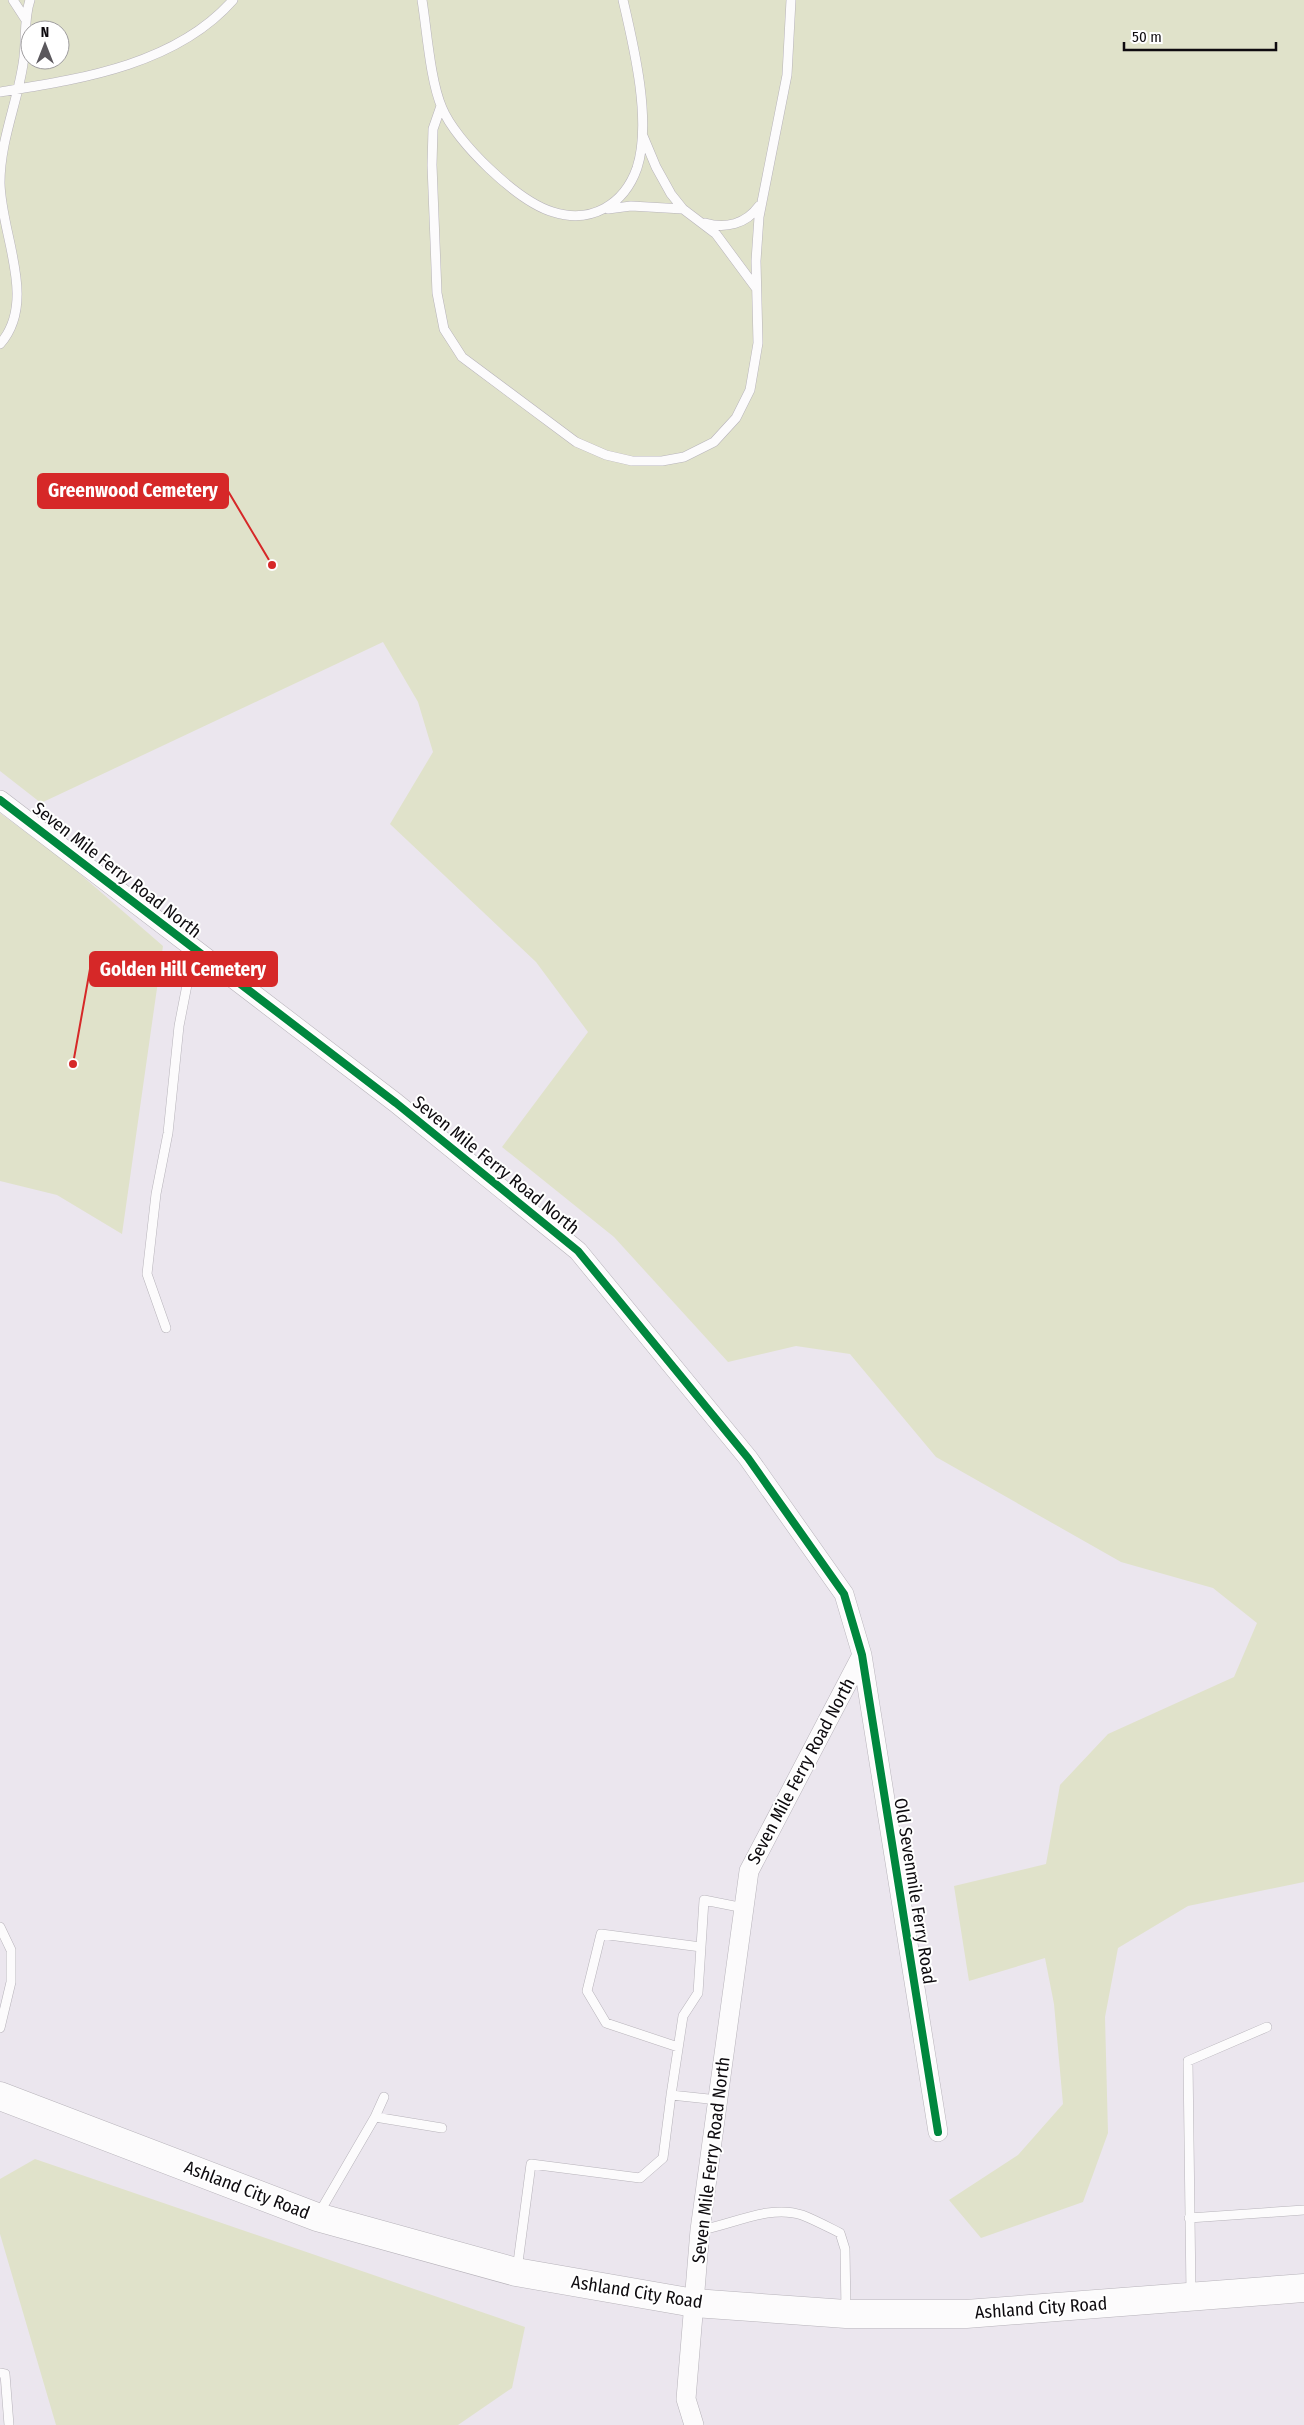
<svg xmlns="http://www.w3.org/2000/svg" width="1304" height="2425" font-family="'Fira Sans Condensed',sans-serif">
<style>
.green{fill:#e0e2ca;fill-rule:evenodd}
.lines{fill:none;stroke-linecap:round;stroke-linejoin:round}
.lane-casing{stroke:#b7b3ba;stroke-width:10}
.street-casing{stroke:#b7b3ba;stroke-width:20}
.highway-casing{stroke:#b7b3ba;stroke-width:29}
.lane{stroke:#fcfbfc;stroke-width:9}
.street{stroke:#fcfbfc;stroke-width:19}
.highway{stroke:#fcfbfc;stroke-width:28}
.cycleway-casing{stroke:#fff;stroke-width:11}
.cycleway{stroke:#00873e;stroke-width:8}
.labels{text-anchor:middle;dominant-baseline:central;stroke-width:4;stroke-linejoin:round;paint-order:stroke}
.street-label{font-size:18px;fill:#0e0b0f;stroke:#fff}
.leader{fill:none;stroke:#d62828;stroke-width:2}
.callout-dot{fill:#d62828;stroke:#fff;stroke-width:2}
.callout{fill:#d62828;stroke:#d62828;stroke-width:2}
.callout-label{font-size:19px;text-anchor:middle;font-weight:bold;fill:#fff}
</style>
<rect width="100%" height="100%" fill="#ebe6ee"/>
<!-- green -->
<path class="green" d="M0 0H1304V1882L1188 1906 1118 1948 1105 2017 1108 2133 1083 2202 981 2238 949 2200 1018 2155 1063 2104 1054 2004 1045 1958 969 1981 954 1886 1046 1864 1060 1785 1108 1734 1234 1677 1257 1623 1213 1588 1121 1562 936 1457 850 1354 796 1346 728 1362 614 1237 502 1147 588 1032 536 962 390 824 433 752 418 702 383 642 41 803 0 771ZM30 30H60V60H30Z
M0 813 65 861 163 946 122 1234 57 1195 0 1181Z
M35 2159 525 2327 512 2388 458 2425H56L0 2234V2179Z"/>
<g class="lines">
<!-- lane casing -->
<g class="lane-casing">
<path id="lane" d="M13 0 26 20
M422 0C427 31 430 80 442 108 456 142 517 201 553 212 591 224 624 205 637 168 652 122 634 47 623 0
M0 92C80 79 176 65 233 0
M441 106 433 129 432 165 437 293 444 329 462 357 576 442 606 455 632 461H662L684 457 714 442 736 418 750 390 758 343 756 261 759 217 787 75 791 0
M643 136 656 167 671 194 683 209 716 234 756 288
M608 209 631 206 683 209
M705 223C726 229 746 224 759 206
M0 344C38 301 1 235 0 183 0 141 17 104 23 64 27 43 23 20 30 0
M166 1328 147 1274 156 1194 168 1133 179 1026 194 949
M0 1927 11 1950V1982L0 2028
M678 2047 606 2023 587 1991 601 1934 701 1947
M671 2095 683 2016 698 1993 704 1900 744 1908
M375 2117 442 2128
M318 2215 375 2117 384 2097
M1189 2218 1304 2210
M700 2230C732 2225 769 2204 802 2215 815 2220 828 2227 840 2233L845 2249 846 2311
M517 2270 531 2164 640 2178 663 2158 671 2095 718 2100
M1191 2294 1188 2061 1267 2027
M0 2373 5 2374 9 2425"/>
</g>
<!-- street casing -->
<g class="street-casing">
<path id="street" d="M0 800 396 1103 578 1251 748 1458 844 1594 862 1655 938 2132
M694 2425 686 2399 700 2230 749 1871 862 1655"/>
</g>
<!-- highway casing -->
<g class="highway-casing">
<path id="highway" d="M0 2096 317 2217 516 2272 694 2303 846 2314H966L1304 2288"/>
</g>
<!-- lane -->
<use href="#lane" class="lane"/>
<!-- street -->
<use href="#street" class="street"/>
<!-- highway -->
<use href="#highway" class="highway"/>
<!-- cycleway casing -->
<g class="cycleway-casing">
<path id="cycleway" d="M0 800 396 1103 578 1251 748 1458 844 1594 862 1655 938 2132"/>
</g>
<!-- cycleway -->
<use href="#cycleway" class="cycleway"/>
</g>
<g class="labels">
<!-- street labels -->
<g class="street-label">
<text transform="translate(117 870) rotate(38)">Seven Mile Ferry Road North</text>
<text transform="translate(496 1165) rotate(39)">Seven Mile Ferry Road North</text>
<text transform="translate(801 1771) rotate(-62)">Seven Mile Ferry Road North</text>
<text transform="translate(915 1891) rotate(81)">Old Sevenmile Ferry Road</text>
<text transform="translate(711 2160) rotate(-83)">Seven Mile Ferry Road North</text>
<text transform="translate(247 2190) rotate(21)">Ashland City Road</text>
<text transform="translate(637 2292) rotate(9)">Ashland City Road</text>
<text transform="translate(1041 2308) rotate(-4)">Ashland City Road</text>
</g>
</g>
<!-- callouts -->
<path class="leader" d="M272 565L228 491M73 1064L90 969"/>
<g class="callout-dot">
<circle cx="272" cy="565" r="5"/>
<circle cx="73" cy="1064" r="5"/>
</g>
<g class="callout">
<rect x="38" y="474" width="190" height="34" rx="5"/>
<rect x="90" y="952" width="187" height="34" rx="5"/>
</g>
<g class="callout-label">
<text x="133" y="497">Greenwood Cemetery</text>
<text x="183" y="976">Golden Hill Cemetery</text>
</g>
<!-- north arrow -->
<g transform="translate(45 45)"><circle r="24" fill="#ffffff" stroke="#9f9d9f"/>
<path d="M0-4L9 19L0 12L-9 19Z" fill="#5b585d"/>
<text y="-8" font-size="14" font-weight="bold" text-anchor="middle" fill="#0e0b0f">N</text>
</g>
<!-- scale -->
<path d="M1124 42v8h152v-8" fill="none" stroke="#0e0b0f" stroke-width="2.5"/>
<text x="1132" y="42" font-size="15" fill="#0e0b0f" stroke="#ffffff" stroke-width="4" paint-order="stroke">50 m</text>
</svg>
